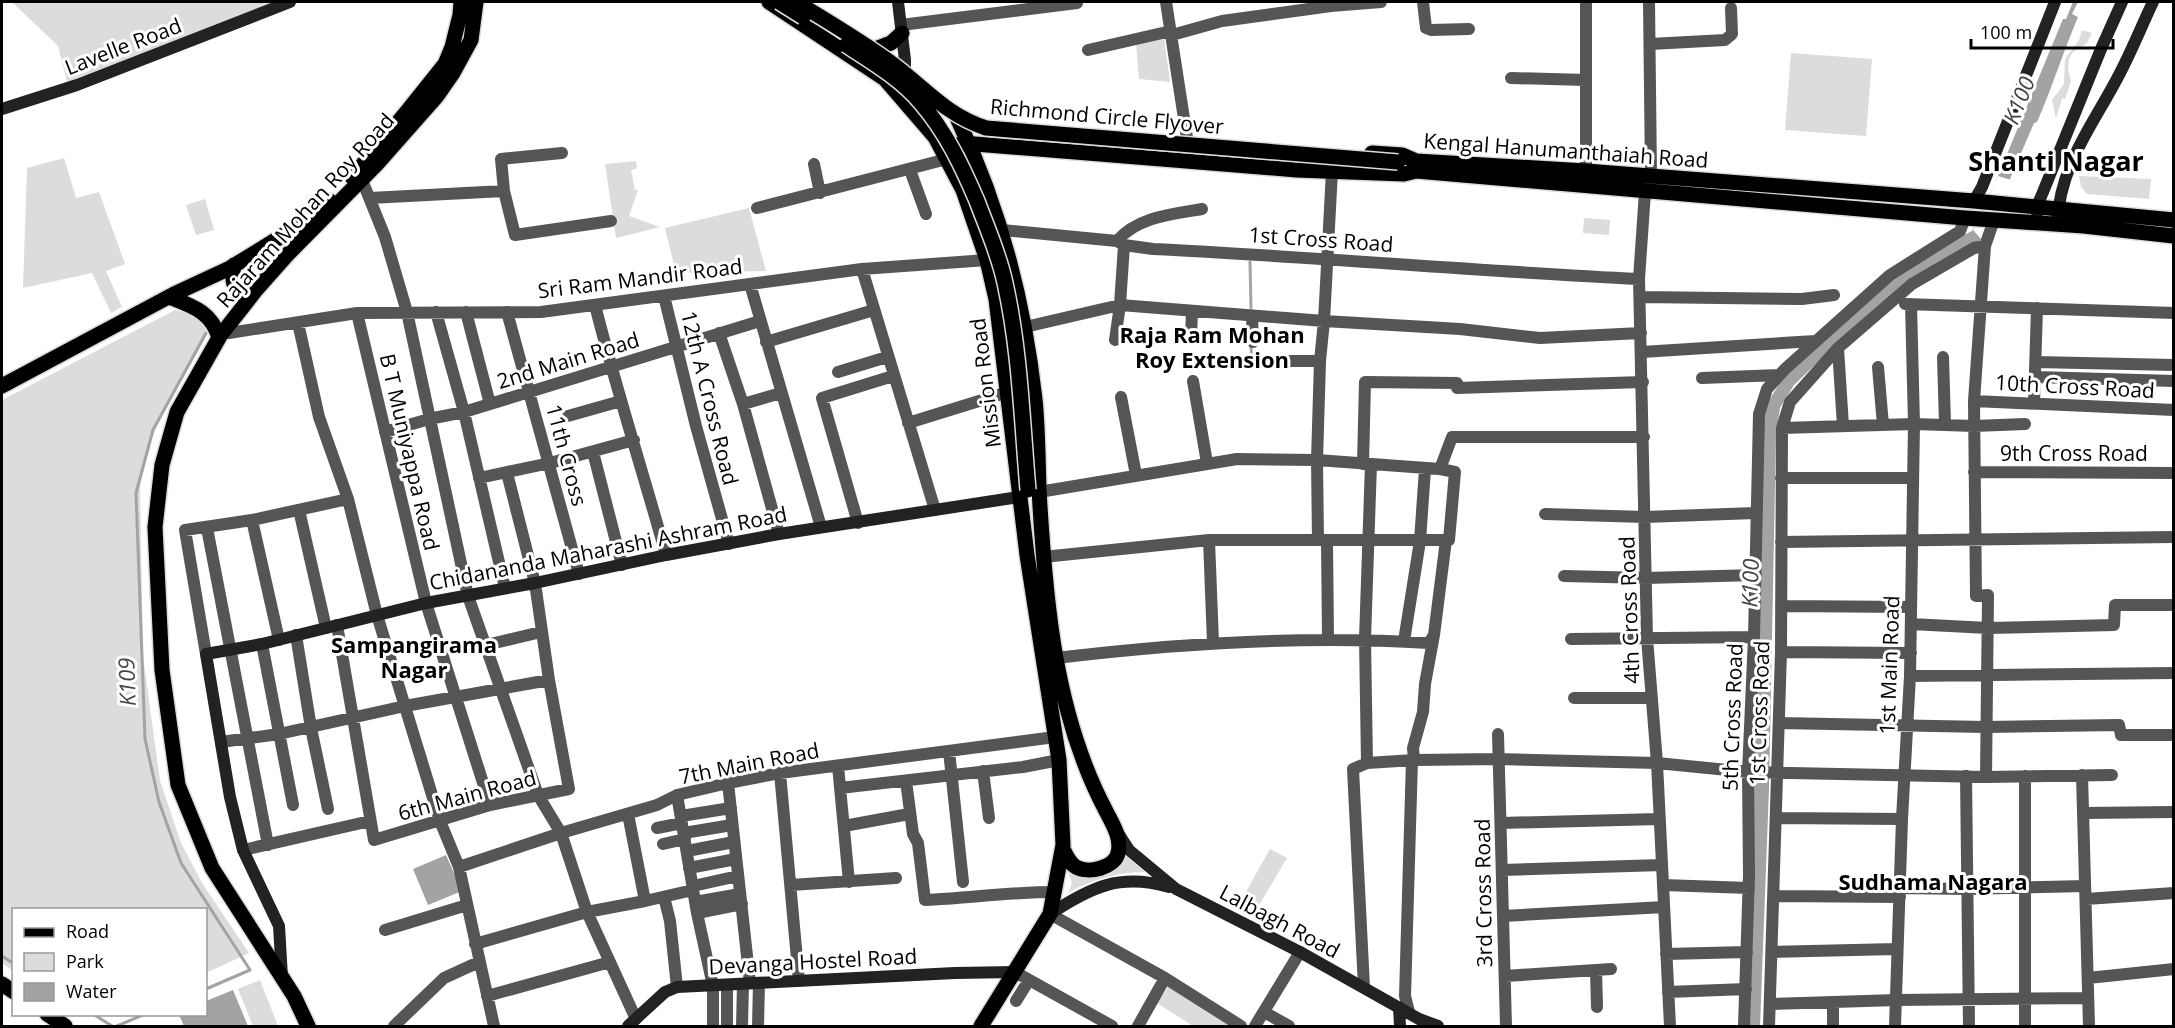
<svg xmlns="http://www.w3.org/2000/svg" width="2175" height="1028" font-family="'Open Sans',sans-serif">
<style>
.green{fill:#dcdcdc}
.water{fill:#a3a3a3}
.pier{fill:#fff}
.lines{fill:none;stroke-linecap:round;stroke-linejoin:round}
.stream{stroke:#a3a3a3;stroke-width:3}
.primary-casing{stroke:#dbdbdb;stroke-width:18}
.street{stroke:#555;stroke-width:12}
.secondary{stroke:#222;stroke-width:12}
.primary{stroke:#000;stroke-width:15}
.primary-bridge-casing{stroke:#dbdbdb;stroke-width:18;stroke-linecap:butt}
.primary-bridge{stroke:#000;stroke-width:15}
.labels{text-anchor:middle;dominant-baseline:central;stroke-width:6;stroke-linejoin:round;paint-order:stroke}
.street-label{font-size:21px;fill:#000;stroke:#fff}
.water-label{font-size:22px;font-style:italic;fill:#444;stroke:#fff}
.neighbourhood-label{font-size:22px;font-weight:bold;fill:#000;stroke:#fff}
.district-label{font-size:27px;font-weight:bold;fill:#000;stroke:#fff}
</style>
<rect width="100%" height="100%" fill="#fff"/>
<!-- green -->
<path class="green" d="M12 2H275L67 82 58 46Z
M2082 30 2092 33 2087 43 2072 53 2069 59 2068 69 2071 81 2065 99 2062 98 2056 119 2052 100 2064 84 2065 59 2079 40Z
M1164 37 1170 82 1139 79 1136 44Z
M1791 53 1872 59 1866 136 1785 130Z
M64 158 76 198 99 192 125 264 106 271 122 307 111 313 92 273 23 288 27 168Z
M636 161 637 168 631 170 635 190H638L629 216 660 227 616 238 605 164Z
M2079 176 2151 179 2149 199 2087 194 2081 187Z
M205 199 214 230 196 235 186 205Z
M749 208 766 271 676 273 665 228Z
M1584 218 1610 220 1609 235 1583 233Z
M175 310 203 319 207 335 154 430 140 485 143 656 160 781 181 843 202 883 249 953 206 973V910H14L13 971 2 963V400Z
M1270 849 1287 858 1258 907 1243 897Z
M1123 853 1145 872C1119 872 1090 880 1068 893L1072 883 1068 872C1094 884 1104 868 1123 853Z
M260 980 278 1026H253L238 989Z
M1169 986 1232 1026H1193L1157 1003Z"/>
<!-- water -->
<path class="water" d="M2073 2H2078L2072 14 2078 17C2063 52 2052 88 2037 122L2034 123 2007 186 1980 241 1842 339 1794 385 1780 408 1776 435 1769 789 1760 1026H1748L1761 429 1768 402 1784 376 1884 284 1945 245 1972 231 1995 183 2063 19H2066Z
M446 855 462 891 428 905 413 869Z
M233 990 248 1026H184L179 1015 206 1014V1001Z"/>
<!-- pier -->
<path class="pier" d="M1998 176 2011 180 1982 240 1973 230Z"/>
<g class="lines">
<!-- stream -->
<path class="stream" d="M1250 262 1251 308
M1251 346 1252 365H1259
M2 956 14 964
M206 989 250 970 181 863 159 802 145 739 136 493 153 430 206 333
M93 1014 112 1026
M117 1026 145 1014"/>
<!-- primary casing -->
<g class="primary-casing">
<path id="primary" d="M769 2 885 79 935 137 963 190 987 260 996 299 1027 555 1059 760 1063 845 1050 914 981 1026
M875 49 891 43 902 33
M958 120C1000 208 1024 302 1035 399 1038 429 1038 459 1039 489 1045 598 1054 713 1106 811 1112 823 1122 838 1118 853 1115 868 1088 874 1076 867 1069 863 1066 855 1063 849
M940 146 975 144 1297 170 1404 174 1416 171 1965 218 2084 226 2174 236
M1372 153 1402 155 1416 161 1586 171 1974 201 2174 220
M352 177 409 109 445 64 452 47 460 15 461 2
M234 265C231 280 233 295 250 297
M169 297C192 306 212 312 219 338
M2 386 174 294 230 268 290 231 330 201
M2 984 14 992
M47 1014 65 1026
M308 1026 294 996 212 868 178 785 162 670 155 527 162 465 177 412 220 336 256 290 287 255 376 165 437 96 453 73 471 40 476 2"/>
</g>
<!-- street -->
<path class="street" d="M1166 2 1187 138
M1423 2 1426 28 1431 30 1469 29
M1649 2 1651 176
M901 25 1077 3
M1172 35 1222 21 1331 6 1381 2
M1650 44 1725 40 1732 34 1731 8
M1088 50 1171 31
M1511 78 1586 80
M814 164 820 193
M910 170 926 214
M1586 171V2
M362 180 385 237 407 312 468 596 538 795 561 833 587 912 636 1019
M504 191 515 235 611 221
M1645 192 1639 279 1647 638 1657 763 1670 1026
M370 198 504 191 501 159 562 153
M757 208 947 159
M1002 230 1117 241 1124 245 1153 249C1315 257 1477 271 1639 279
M1117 241C1137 217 1172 214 1202 209
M862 269 935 510
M750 284 821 527
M664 296 696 426 729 544
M1641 297 1802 299 1834 295
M1905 304 2174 313
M595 305C616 389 643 472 666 555
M436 312 464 412 505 588
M466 312 490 404
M507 312 579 574
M357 313 426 603 490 805
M1252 316 1253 342
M298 323 319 417 348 499 377 615 440 821 459 867 494 1026
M1025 327 1120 305 1324 321 1460 329 1540 338 1641 333
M225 330 229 333 357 313 541 312 862 269 987 260
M719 333 743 404 779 534
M1191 338 1192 311
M1115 340 1120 305 1124 245
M766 342 874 310
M1838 348 1843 426
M1642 352 1815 341
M1943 357 1945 424
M1262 361H1320
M2036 362 2174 365
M1878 367 1883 425
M838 372 887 357
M2035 377 2174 381
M1702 378 1779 375
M1193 381 1207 463
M1121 397 1136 475
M1974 401 2174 410
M2034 403 2037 308
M743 404 781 393
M568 416 621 401
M908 423 1008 392
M1782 428 1914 424 1974 426 2025 424
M385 432 429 419 464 412 760 321
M593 452 622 565
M1363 464 1365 382 1457 383V388L1643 382
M1974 472 2174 473
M479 478 550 463 634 440
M1781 478H1913
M1039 492 1237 459 1317 460 1440 469 1452 437H1644
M299 510 326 628
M1545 514 1645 517 1755 513
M252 520 279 640
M858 523 822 398 893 376
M207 528 268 845
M1209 540 1213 643
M1318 540 1317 460 1320 361 1324 321 1332 171
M1327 540 1328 639
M1781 542 2174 537
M1043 557 1209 540H1446
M1564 576 1646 578 1756 575
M1781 606 1911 607
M1911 624 1988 628 2114 625 2115 605H2174
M337 625 374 840 490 805 569 789 549 680 535 583 507 473
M296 635 311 728 328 809
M1571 639 1754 637
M1404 641 1420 541 1425 469
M262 644 293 805
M486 645 541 632
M1781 652 1911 653
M206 654 185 530 252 520 348 499
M1056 658C1180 643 1304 635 1429 643L1434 635 1446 540H1449L1455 472 1440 469
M1910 676 2174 673
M1574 698H1652
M1779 723 1986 727 2119 725 2121 735H2174
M1498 734 1506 1026
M221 742 279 734 405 706 549 680
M949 751 963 882
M1414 760 1413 748 1423 712 1425 684 1434 635
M1367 763 1365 639 1371 464
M838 766 849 882
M983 771 989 818
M780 773 799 981
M2082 775 2089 1026
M1966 776 1969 1026
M2025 776V1026
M1986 777 1988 595 1976 596 1974 401 1985 246 1994 220
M906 781 913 834 918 843 925 900C969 898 1012 892 1055 892
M728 783 750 983
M840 788 1023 767 1059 760
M677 795 697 913 713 986V1026
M2083 813 2174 812
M681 816 731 808
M1776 818 1902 819
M1501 823 1659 819
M844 826 909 814
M657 828 682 823
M684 833 732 825
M663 844 685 839
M243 850 370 821
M687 851 734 842
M459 867 561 833 657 805 677 795 728 783 780 773 1055 737
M689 868 736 859
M1502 870 1662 865
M791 885 896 878
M1663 885 1749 888
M693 886 738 876
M1900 888 1968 889 2085 886
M1774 896 1900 897
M664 897 670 921 677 987
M2086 899 2174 893
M645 901 693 890
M695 902 740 894
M697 913 742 904
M1050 914 1165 978 1241 1026
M1503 916 1664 907
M385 930 467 905
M475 944 587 912 645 901 628 814
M1772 952 1897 949
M1666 954 1747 952
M1596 970 1597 1007
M1015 972 1112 1026
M1505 976 1611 969
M2088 978 2174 969
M1364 987 1353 769 1367 763 1414 760 1498 759 1657 763 1748 772 1986 777 2112 775
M1668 992 1746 989
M487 996 610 962
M1016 1001 1029 980
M1833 1002V1026
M1770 1004 1897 1000 2088 998
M1264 1012 1289 1026
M1409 1012 1405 996 1412 760
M394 1026 444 978 479 962
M727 1026V985
M742 1026 743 984
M758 1026 759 983
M1138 1026 1165 978
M1255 1026 1300 952
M1744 1026 1749 875 1748 772 1754 637 1759 414 1767 389 1785 369 1890 275 1960 231 1965 218
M1769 1026 1781 652 1782 428 1790 402 1838 348 1912 284 1974 248 1985 246
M1895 1026 1902 819 1910 676 1914 424 1911 304"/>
<!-- secondary -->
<path class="secondary" d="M898 2 905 60V78
M2 109 77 85 290 2
M1974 201 1982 187 2055 2
M2037 214V206L2043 192 2101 49 2122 2
M2057 224C2060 163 2094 124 2120 73 2132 50 2142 25 2153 2
M1118 833 1129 850 1176 889 1300 952 1419 1019 1438 1026
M1050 914C1091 887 1120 873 1169 887
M282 977 279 926 243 850 230 797 206 654 262 644 426 603 535 583 666 555 779 534 1019 497
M1399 1007 1400 1026
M628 1026 665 992 677 987 955 973 1015 972"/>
<!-- primary -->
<use href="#primary" class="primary"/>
<!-- primary-bridge casing -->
<g class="primary-bridge-casing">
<path id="primary-bridge" d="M779 2 803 17
M796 2C829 22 863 42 894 65 926 89 946 115 986 128L1398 162
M846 45C872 62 901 79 921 103 946 132 962 166 977 201 987 228 999 254 1005 283 1020 350 1022 421 1028 490"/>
</g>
<!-- primary-bridge -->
<use href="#primary-bridge" class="primary-bridge"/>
</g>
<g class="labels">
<!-- street labels -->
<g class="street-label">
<text transform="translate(123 46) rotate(-21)">Lavelle Road</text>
<text transform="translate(1107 116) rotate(5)">Richmond Circle Flyover</text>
<text transform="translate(1566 150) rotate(4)">Kengal Hanumanthaiah Road</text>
<text transform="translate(305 210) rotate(-48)">Rajaram Mohan Roy Road</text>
<text transform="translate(1321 239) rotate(4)">1st Cross Road</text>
<text transform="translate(640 278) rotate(-7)">Sri Ram Mandir Road</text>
<text transform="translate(568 360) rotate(-17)">2nd Main Road</text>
<text transform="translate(985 383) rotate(-97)">Mission Road</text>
<text transform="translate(2075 386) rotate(3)">10th Cross Road</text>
<text transform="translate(710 398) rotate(76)">12th A Cross Road</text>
<text transform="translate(410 452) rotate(77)">B T Muniyappa Road</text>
<text x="2074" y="453">9th Cross Road</text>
<text transform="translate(567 455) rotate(75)">11th Cross</text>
<text transform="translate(608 548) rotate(-11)">Chidananda Maharashi Ashram Road</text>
<text transform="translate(1629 610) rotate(-92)">4th Cross Road</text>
<text transform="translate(1889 665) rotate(-88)">1st Main Road</text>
<text transform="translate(1759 713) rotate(-88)">1st Cross Road</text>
<text transform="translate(1732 717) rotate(-88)">5th Cross Road</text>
<text transform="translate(749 763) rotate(-11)">7th Main Road</text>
<text transform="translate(467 795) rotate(-15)">6th Main Road</text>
<text transform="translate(1483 893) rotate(-91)">3rd Cross Road</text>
<text transform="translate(1280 921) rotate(28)">Lalbagh Road</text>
<text transform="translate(813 961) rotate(-3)">Devanga Hostel Road</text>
</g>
<!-- water labels -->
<g class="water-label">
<text transform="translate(2018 100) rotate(-68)">K100</text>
<text transform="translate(1749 583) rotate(-88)">K100</text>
<text transform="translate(126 682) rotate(-92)">K109</text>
</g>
<!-- neighbourhood labels -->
<g class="neighbourhood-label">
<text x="1212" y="334">Raja Ram Mohan<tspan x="1212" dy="25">Roy Extension</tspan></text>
<text x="414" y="644">Sampangirama<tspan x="414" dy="25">Nagar</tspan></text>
<text x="1933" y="881">Sudhama Nagara</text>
</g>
<!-- district labels -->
<g class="district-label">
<text x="2056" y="160">Shanti Nagar</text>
</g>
</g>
<!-- border -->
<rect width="2175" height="1028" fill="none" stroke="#000000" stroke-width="6"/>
<!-- legend -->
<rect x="12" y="908" width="195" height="108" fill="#ffffff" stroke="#999999" stroke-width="1.5"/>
<rect x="24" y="928" width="30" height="9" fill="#000000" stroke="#999999" stroke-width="1.5"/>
<text x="66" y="938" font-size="18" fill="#000000">Road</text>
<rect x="24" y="953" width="30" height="18" fill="#dcdcdc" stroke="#999999" stroke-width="1.5"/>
<text x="66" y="968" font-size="18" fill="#000000">Park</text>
<rect x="24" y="983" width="30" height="18" fill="#a3a3a3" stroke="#999999" stroke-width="1.5"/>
<text x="66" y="998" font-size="18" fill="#000000">Water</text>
<!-- scale -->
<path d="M1971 39v9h142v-9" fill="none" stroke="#000000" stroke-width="3"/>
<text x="1980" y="39" font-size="18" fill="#000000" stroke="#ffffff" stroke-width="4.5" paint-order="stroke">100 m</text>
</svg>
